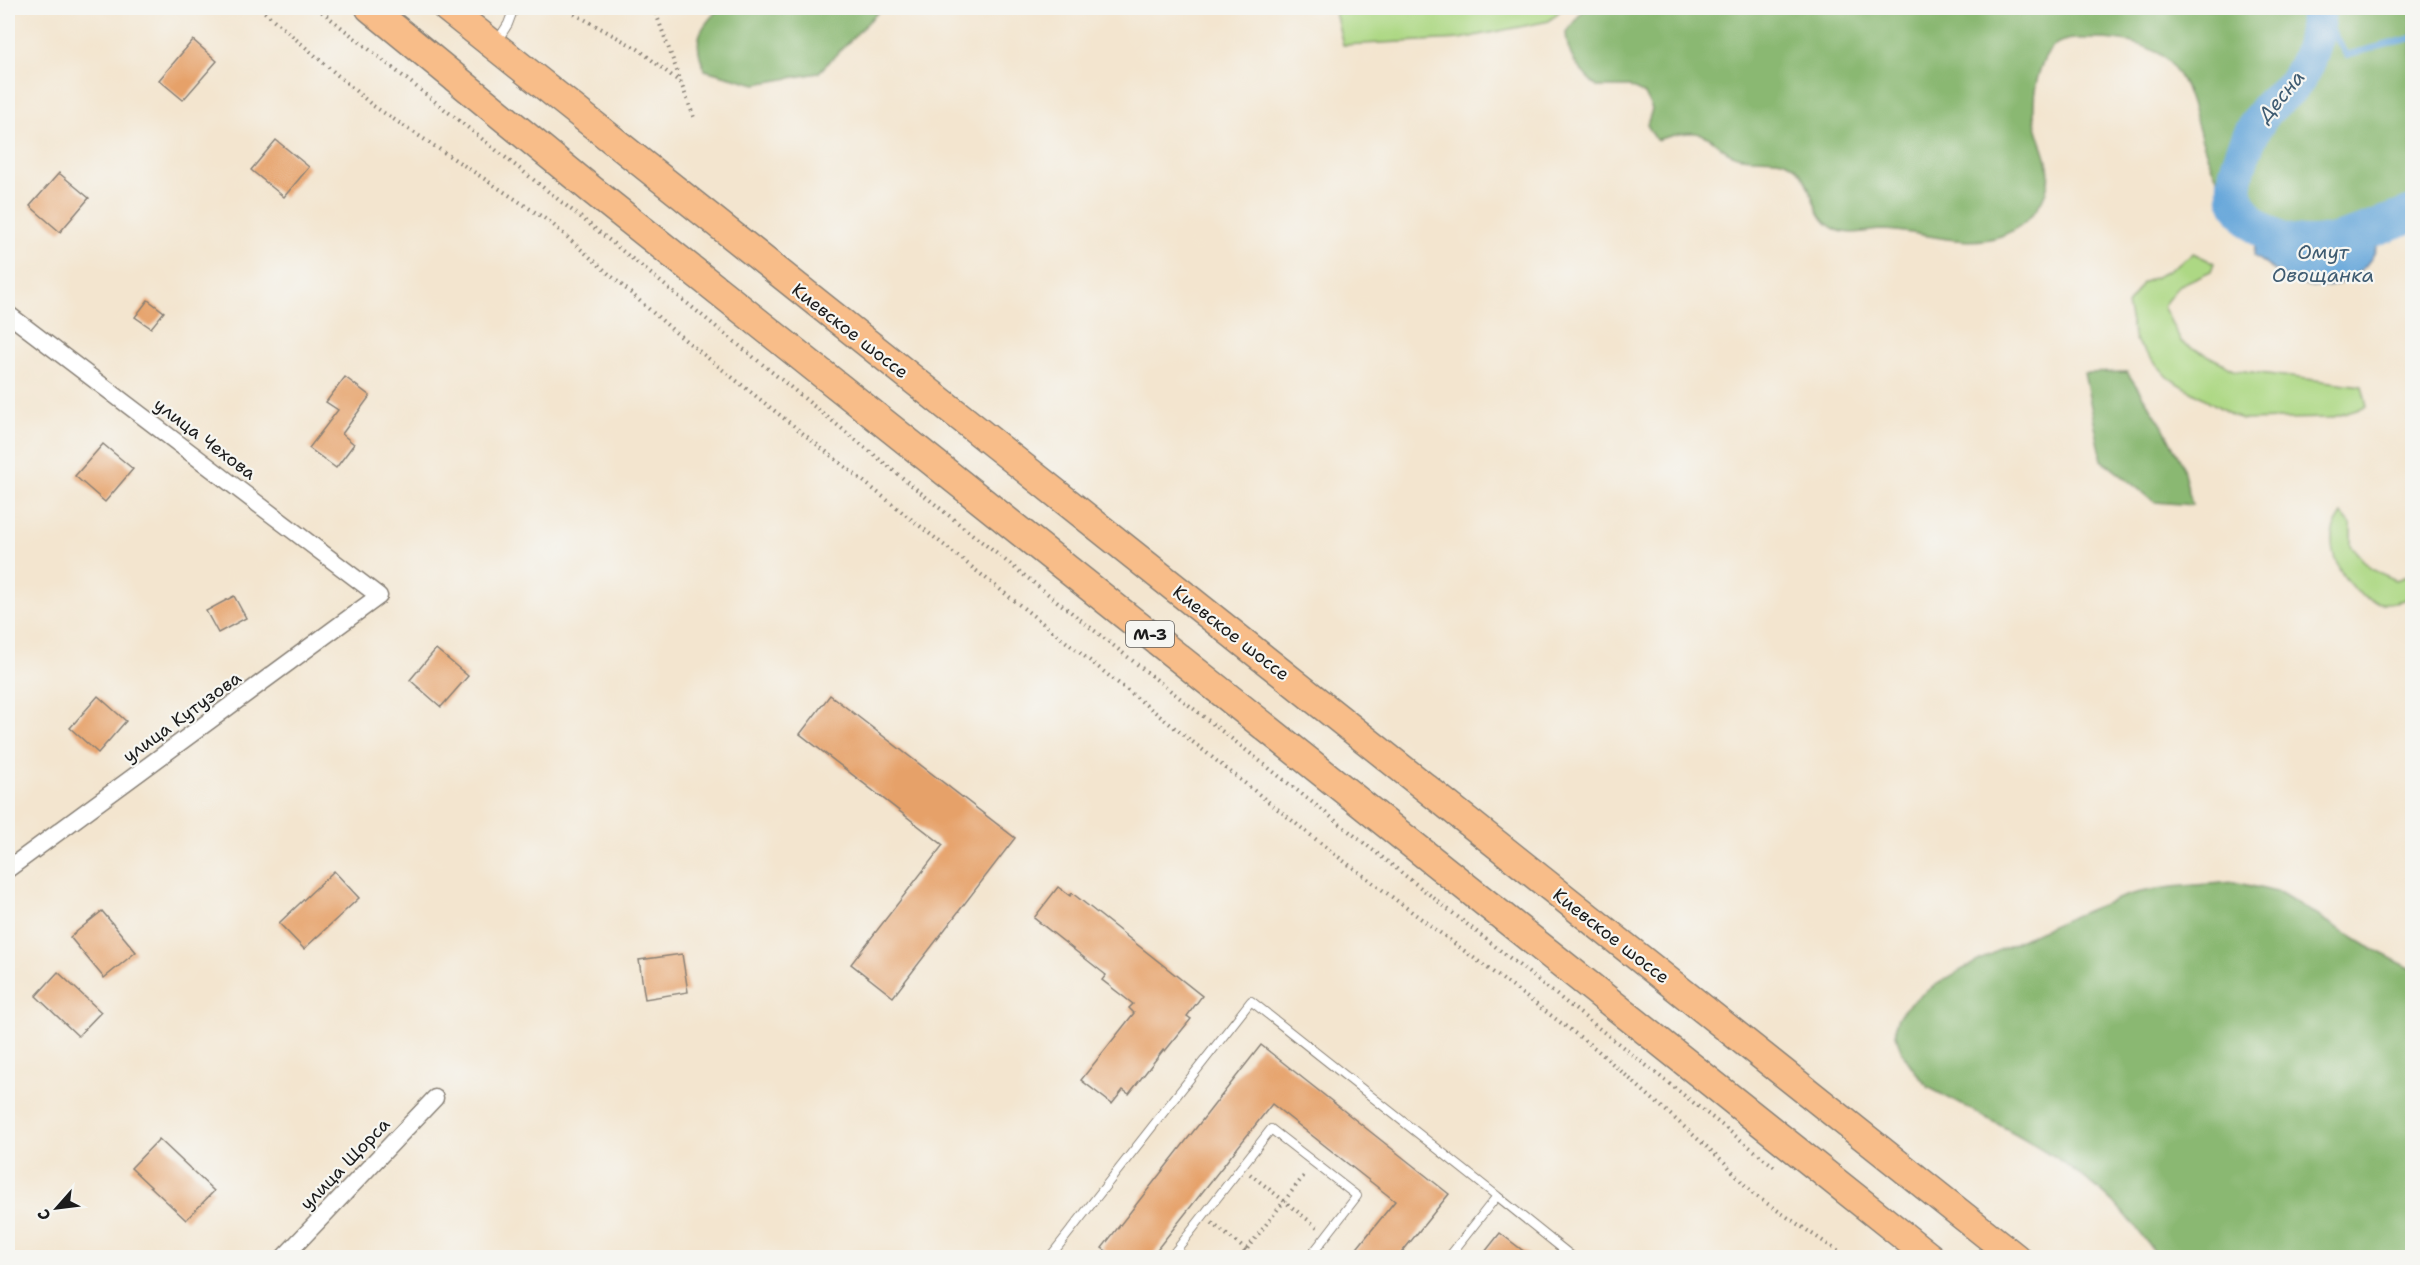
<svg xmlns="http://www.w3.org/2000/svg" width="2420" height="1265" font-family="'Shantell Sans',sans-serif">
<style>
.green{fill:#add884;stroke:#647a50;stroke-width:1.5}
.forest{fill:#8ab872;stroke:#536a47;stroke-width:1.5}
.water{fill:#67a7da;stroke:#42627b;stroke-width:1.5}
.lines{fill:none;stroke-linecap:round;stroke-linejoin:round}
.stream{stroke:#67a7da;stroke-width:6}
.river{stroke:#67a7da;stroke-width:36}
.building{fill:#e6a169}
.service-casing{stroke:#888076;stroke-width:10}
.minor-casing{stroke:#888076;stroke-width:19}
.trunk-casing{stroke:#888076;stroke-width:31}
.path{stroke:#888076;stroke-width:4;stroke-dasharray:1.5 4.5;stroke-linecap:butt}
.service{stroke:#fff;stroke-width:8}
.minor{stroke:#fff;stroke-width:16}
.trunk{stroke:#f8bd89;stroke-width:28}
.labels{text-anchor:middle;dominant-baseline:central;stroke-width:4.5;stroke-linejoin:round;paint-order:stroke}
.shield{fill:#f6f6f2;stroke:#5d5d5c;stroke-width:1.5}
.shield-label{font-size:16px;font-weight:bold;fill:#1c1c1c}
.street-label{font-size:18px;fill:#1c1c1c;stroke:#f6f6f2}
.water-label{font-size:20px;font-style:italic;fill:#3e5b71;stroke:#f6f6f2}
</style>
<rect width="100%" height="100%" fill="#f6f6f2"/>
<filter id="ink" filterUnits="userSpaceOnUse"><feTurbulence type="fractalNoise" baseFrequency=".0167" numOctaves="2"/><feDisplacementMap in="SourceGraphic" scale="12" xChannelSelector="R" yChannelSelector="G"/><feConvolveMatrix kernelMatrix="1 2 1 2 8 2 1 2 1" color-interpolation-filters="sRGB"/></filter>
<filter id="wash" filterUnits="userSpaceOnUse"><feTurbulence type="fractalNoise" baseFrequency=".008" numOctaves="4" result="noise"/><feDisplacementMap in="SourceGraphic" scale="24" xChannelSelector="R" yChannelSelector="G"/><feGaussianBlur stdDeviation="1.35" result="paint"/><feColorMatrix in="noise" values="0 0 0 0 0 0 0 0 0 0 0 0 0 0 0 0 0 1.4 0 .05"/><feComposite in="paint" operator="in"/></filter>
<g filter="url(#wash)">
<rect width="100%" height="100%" fill="#f3e5cf"/>
<!-- green -->
<path class="green" d="M1334 8H1563L1549 21 1460 39 1343 45Z
M2193 253 2214 263 2211 271 2178 286 2163 306 2181 342 2236 370 2362 386 2367 407 2330 418 2241 420 2169 378 2135 341 2127 305 2142 283 2166 272Z
M2342 514 2351 525V546L2371 569 2396 580 2412 574V597C2404 601 2386 605 2376 602 2349 594 2327 558 2333 531 2334 525 2339 519 2342 514Z"/>
<!-- forest -->
<path class="forest" d="M720 8H882L818 73 756 84 705 70C692 41 698 29 720 8Z
M1585 8H2412V226L2411 214C2365 232 2311 259 2264 231 2248 221 2237 205 2235 186L2219 181C2180 110 2204 38 2093 39 2081 39 2064 37 2054 46 2038 61 2033 93 2034 114 2035 132 2046 149 2048 166 2053 197 2028 226 2001 236 1964 249 1921 231 1884 230 1867 230 1851 237 1835 229 1813 219 1814 189 1800 172 1784 151 1759 162 1737 156 1717 150 1716 136 1696 133 1684 131 1668 137 1656 140L1647 125 1652 109 1645 94 1630 87H1597C1579 69 1567 58 1566 32Z
M2127 372 2162 425 2182 464 2192 505 2155 502 2102 460 2084 373Z
M2234 882 2281 893 2367 946 2412 969V1257H2158C2146 1242 2135 1224 2121 1210 2068 1156 1995 1123 1928 1087 1915 1072 1892 1045 1896 1023 1903 986 2090 907 2129 895 2158 886 2203 885 2234 882Z"/>
<!-- water -->
<path class="water" d="M2257 227C2303 254 2328 243 2375 228 2376 234 2379 241 2377 246 2370 269 2340 290 2315 287 2291 284 2273 270 2254 256Z"/>
<g class="lines">
<!-- stream -->
<path class="stream" d="M2319 8 2346 55 2412 38"/>
<!-- river -->
<path class="river" d="M2317 8C2318 31 2314 52 2302 73 2295 87 2278 97 2267 109 2253 125 2229 176 2236 197 2239 206 2247 217 2254 223 2299 267 2364 231 2412 214"/>
</g>
<g id="blocks">
<!-- building -->
<path class="building" d="M193 40 217 61 183 100 159 80Z
M276 140 309 167 284 197 251 170Z
M59 173 89 198 60 232 30 206Z
M148 300 164 312 151 328 135 317Z
M345 377 370 396 342 434 354 444 336 468 309 448 338 410 326 402Z
M103 444 133 469 105 502 75 476Z
M234 596 246 618 218 633 206 611Z
M436 649 468 676 441 707 410 680Z
M830 695 1015 838 893 997 851 964 943 845 800 734Z
M98 696 126 721 98 753 70 728Z
M334 871 359 898 304 949 279 923Z
M1058 887 1070 896 1072 893 1202 996 1187 1016 1191 1019 1165 1051 1164 1049 1129 1094 1123 1090 1112 1104 1081 1080 1134 1013 1129 1008 1133 1004 1102 980 1106 975 1034 918Z
M102 911 136 952 104 978 70 937Z
M682 954 688 992 645 999 639 960Z
M58 972 101 1012 78 1036 36 996Z
M1261 1045 1449 1194 1398 1257H1350L1395 1201 1272 1104 1151 1257H1115L1102 1248Z
M159 1139 214 1191 186 1220 131 1168Z
M1500 1233 1531 1257H1481Z"/>
</g>
</g>
<g filter="url(#ink)">
<use href="#blocks" fill-opacity="0" stroke="#888076" stroke-width="1.5"/>
<g class="lines">
<!-- service casing -->
<g class="service-casing">
<path id="service" d="M496 43 508 24 514 8
M1176 1250 1186 1258
M1049 1258 1251 1001 1497 1196
M1170 1258 1271 1129 1357 1196 1309 1258
M1448 1258 1497 1196 1574 1258"/>
</g>
<!-- minor casing -->
<g class="minor-casing">
<path id="minor" d="M8 314 379 596 8 869
M283 1258 435 1098"/>
</g>
<!-- trunk casing -->
<g class="trunk-casing">
<path id="trunk" d="M370 8 592 190 1931 1258
M447 8 2016 1258"/>
</g>
<!-- path -->
<path class="path" d="M260 8 372 105 550 222 675 332 1113 679 1337 856 1596 1049 1725 1163 1753 1194 1848 1258
M317 8 593 227 968 531 1775 1167
M564 8 638 49 681 83 695 120
M654 8 681 82
M1250 1174 1317 1227
M1212 1223 1256 1258
M1240 1258 1306 1173"/>
<!-- service -->
<use href="#service" class="service"/>
<!-- minor -->
<use href="#minor" class="minor"/>
<!-- trunk -->
<use href="#trunk" class="trunk"/>
</g>
</g>
<g class="labels">
<!-- shield labels -->
<rect class="shield" x="1126" y="621" width="48" height="26" rx="4.5"/>
<g class="shield-label">
<text x="1150" y="634">М-3</text>
</g>
<!-- street labels -->
<g class="street-label">
<text transform="translate(850 331) rotate(38)">Киевское шоссе</text>
<text transform="translate(205 439) rotate(37)">улица Чехова</text>
<text transform="translate(1231 633) rotate(38)">Киевское шоссе</text>
<text transform="translate(182 717) rotate(-36)">улица Кутузова</text>
<text transform="translate(1611 936) rotate(38)">Киевское шоссе</text>
<text transform="translate(345 1164) rotate(-46)">улица Щорса</text>
</g>
<!-- water labels -->
<g class="water-label">
<text transform="translate(2281 96) rotate(-50)">Десна</text>
<text x="2323" y="252">Омут<tspan x="2323" dy="23">Овощанка</tspan></text>
</g>
</g>
<!-- margin -->
<rect width="2420" height="1265" fill="none" stroke="#f6f6f2" stroke-width="30"/>
<!-- north arrow -->
<g transform="translate(57 1208) rotate(242)" stroke="#f6f6f2" stroke-width="4.5" paint-order="stroke">
<path d="M0-4.5L10 22L0 15L-10 22Z" fill="#1c1c1c"/>
<text y="-9" font-size="16" font-weight="bold" text-anchor="middle" fill="#1c1c1c">С</text>
</g>
</svg>
